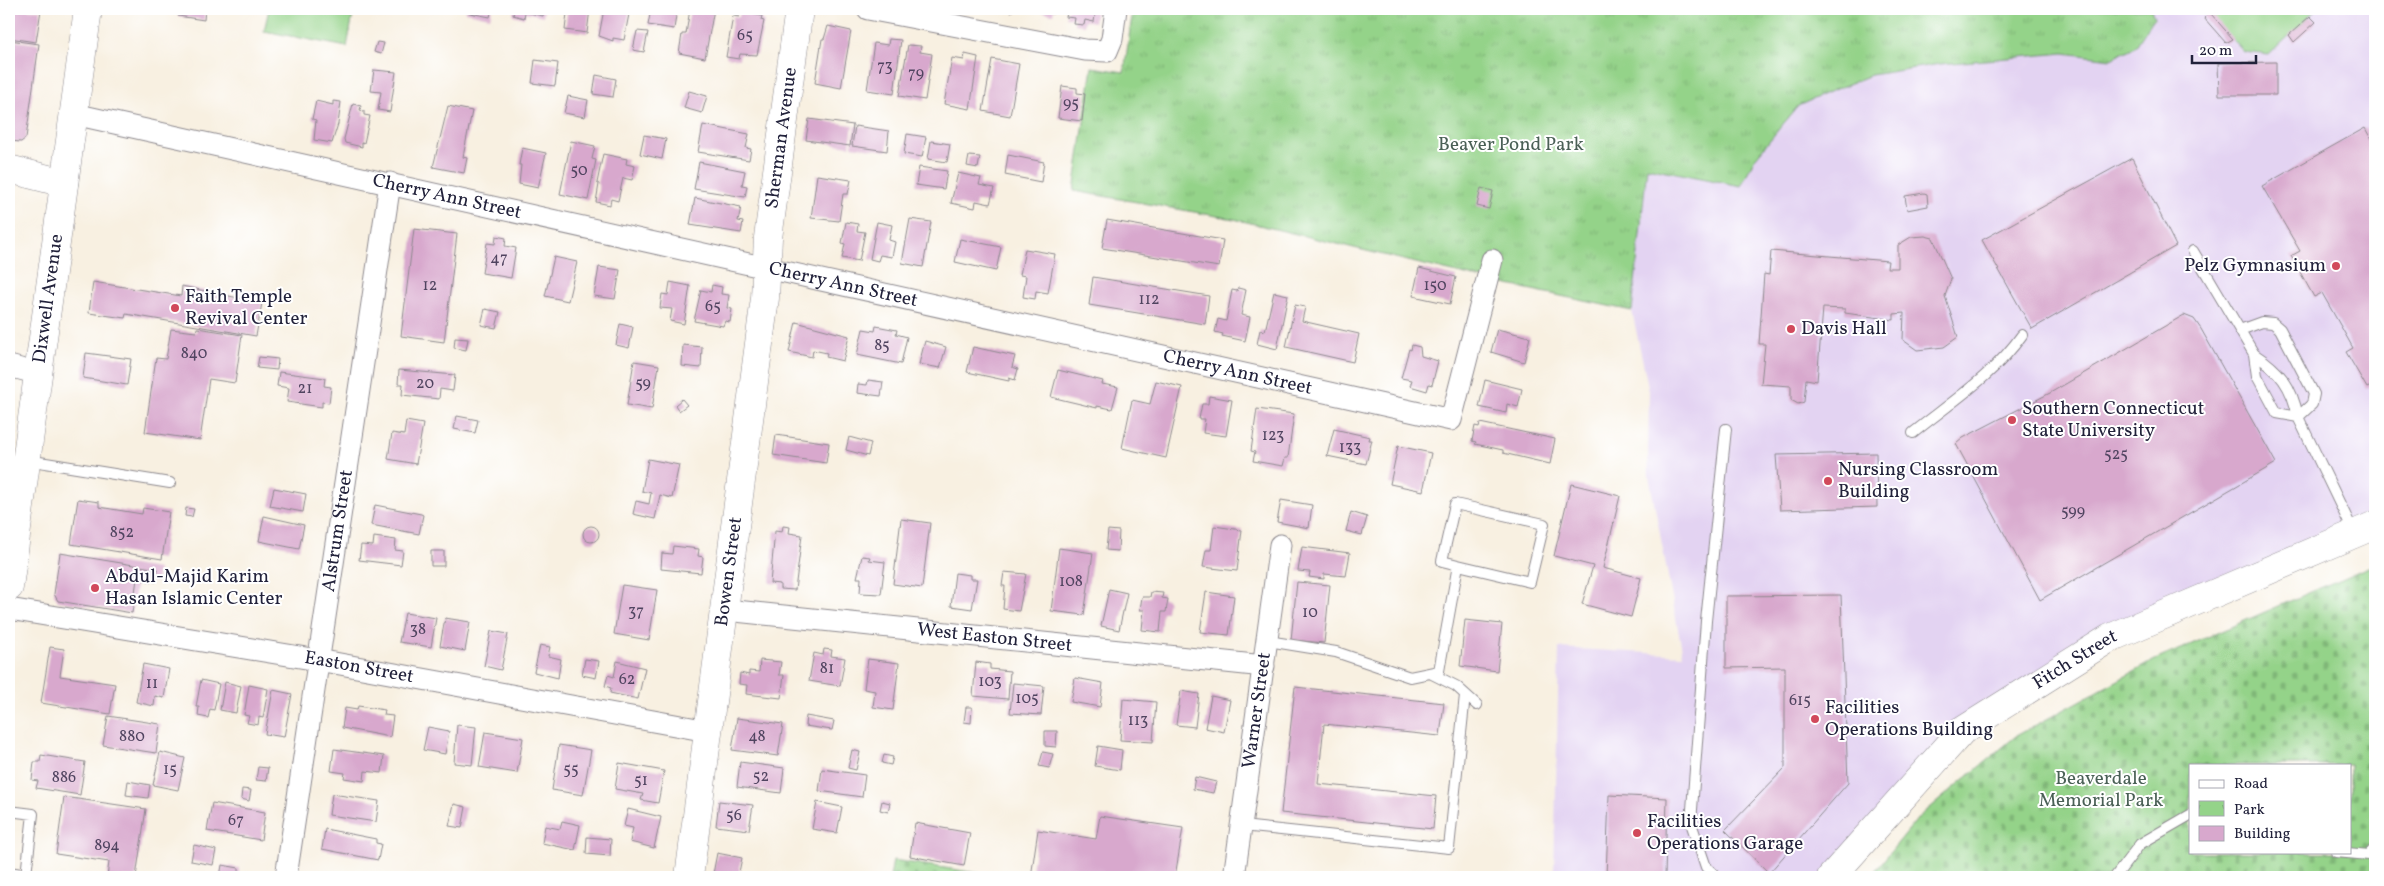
<svg xmlns="http://www.w3.org/2000/svg" width="2384" height="886" font-family="Vollkorn,serif">
<style>
.built{fill:#e3d3f2}
.cemetery{fill:url(#cemetery-stones);stroke:#5b7a62;fill-rule:evenodd}
.park{fill:url(#park-tufts);stroke:#5b7a62}
.garden{fill:#94d389;stroke:#5b7a62}
.building{fill:#d8a8cd}
.lines{fill:none;stroke-linecap:round;stroke-linejoin:round}
.lane-casing{stroke:#8d898e;stroke-width:12}
.street-casing{stroke:#8d898e;stroke-width:23}
.secondary-casing{stroke:#8d898e;stroke-width:29}
.primary-casing{stroke:#8d898e;stroke-width:29}
.lane{stroke:#fff;stroke-width:10}
.street{stroke:#fff;stroke-width:21}
.secondary{stroke:#fff;stroke-width:28}
.primary{stroke:#fff;stroke-width:28}
.poi-dot{fill:#d1495b;stroke:#fff;stroke-width:2}
.labels{text-anchor:middle;dominant-baseline:central;stroke-width:4;stroke-linejoin:round;paint-order:stroke}
.number-label{font-size:16px;fill:#504460}
.street-label{font-size:19px;fill:#22223b;stroke:#fff}
.park-label{font-size:19px;fill:#4a6056;stroke:#fff}
.poi-label{font-size:19px;fill:#22223b;stroke:#fff;text-anchor:start}
</style>
<defs>
<pattern id="cemetery-stones" width="16" height="16" patternUnits="userSpaceOnUse" patternTransform="scale(1.25)"><rect width="16" height="16" fill="#94d389"/><path d="M2 7V4a2 2 0 0 1 4 0v3zM10 15v-3a2 2 0 0 1 4 0v3z" fill="#7fb577"/></pattern>
<pattern id="park-tufts" width="24" height="20" patternUnits="userSpaceOnUse" patternTransform="scale(1.25)"><rect width="24" height="20" fill="#94d389"/><path d="M3 7l-1-3M5 7V3M7 7l1-3M15 17l-1-3M17 17v-4M19 17l1-3" fill="none" stroke="#7fb577"/></pattern>
</defs>
<rect width="100%" height="100%" fill="#fff"/>
<filter id="ink" filterUnits="userSpaceOnUse"><feTurbulence type="fractalNoise" baseFrequency=".02" numOctaves="2"/><feDisplacementMap in="SourceGraphic" scale="10" xChannelSelector="R" yChannelSelector="G"/><feConvolveMatrix kernelMatrix="1 2 1 2 8 2 1 2 1" color-interpolation-filters="sRGB"/></filter>
<filter id="wash" filterUnits="userSpaceOnUse"><feTurbulence type="fractalNoise" baseFrequency=".0096" numOctaves="4" result="noise"/><feDisplacementMap in="SourceGraphic" scale="20" xChannelSelector="R" yChannelSelector="G"/><feGaussianBlur stdDeviation="1.12" result="paint"/><feColorMatrix in="noise" values="0 0 0 0 0 0 0 0 0 0 0 0 0 0 0 0 0 1.4 0 .05"/><feComposite in="paint" operator="in"/></filter>
<g filter="url(#wash)">
<rect width="100%" height="100%" fill="#f8f0e1"/>
<!-- built -->
<path class="built" d="M2151 9H2375V521L2110 638 1962 731 1831 877H1554L1559 648 1683 655 1649 476 1648 450 1649 391 1632 311 1647 167 1741 186 1755 158 1798 106 1831 91 1871 75 1940 64 2064 53 2111 59 2154 18Z"/>
<!-- cemetery -->
<path class="cemetery" d="M2375 564V877H1870L1919 817 2016 736 2155 660ZM2190 765H2350V852H2190Z
M893 860 1003 877H890Z"/>
<!-- park -->
<path class="park" d="M1133 9H2151L2154 18 2136 46 2111 59 2064 53 1940 64 1871 75 1831 91 1798 106 1755 158 1741 186 1647 167 1632 311 1499 283 1234 219 1074 191 1092 67 1124 72Z"/>
<!-- garden -->
<path class="garden" d="M269 9H354L347 47 264 31Z
M2204 9H2317L2269 55 2244 52Z"/>
<g id="blocks">
<!-- building -->
<path class="building" d="M13 9 41 10 36 42 9 38Z
M145 9H167L166 13Z
M179 9H205L204 20 178 16Z
M466 9H492L490 17 465 12Z
M510 9H544L543 16 525 12 524 18 513 15 514 10Z
M561 9H590L587 33 565 30 567 13H562Z
M604 9H630L624 40 613 38V41L599 36Z
M651 9H677L674 29 648 25Z
M690 9H714L705 58 679 53 682 34H686Z
M998 9H1013L1012 12Z
M1029 9H1054L1053 14Z
M1068 9H1096L1094 22 1085 20 1084 25 1074 24 1075 18 1066 17Z
M740 12 762 16 761 20 764 21 757 55 740 54 739 59 726 57 733 16 739 17Z
M2209 13 2211 14 2233 39 2226 43 2204 18Z
M2310 16 2316 22 2294 42 2289 35Z
M828 26 851 31 841 88 815 83 822 39H824Z
M637 31 648 32 644 52 633 50Z
M889 39 901 40 894 94 867 90 874 43 888 45Z
M9 40 39 44 26 138 21 142 9 141Z
M377 42 384 43 381 54 374 52Z
M908 45 921 46 920 52 932 54 925 100 899 96Z
M965 54 978 57 970 109 944 104 952 58 964 60Z
M992 59 1019 64 1010 116 983 111Z
M535 60 558 63 555 86 532 83Z
M2276 62V95H2219L2218 63Z
M374 70 396 72 390 112 378 110 381 92 371 91Z
M596 75 616 79 613 97 593 94Z
M1062 86 1077 88V93L1085 94 1082 121 1058 118Z
M689 91 707 96 702 113 684 108Z
M568 96 588 100 585 117 564 113Z
M316 101 333 105V101L341 102 338 124 332 143 314 140 316 120 312 119Z
M353 104 361 106 360 110 364 111V115L370 116 364 143 362 142V147L345 143 344 139Z
M448 106 472 111 463 157 467 158 464 173 433 167Z
M809 119 853 125 850 146 806 140Z
M703 125 749 134 746 148 751 149 749 160 698 152Z
M855 126 889 131 887 151 852 146Z
M2365 128 2371 139 2375 137V384L2367 388 2346 352 2353 348 2322 293 2314 297 2291 256 2300 251 2262 186Z
M907 134 926 137 922 157 904 154Z
M644 135 666 139 662 159 640 154Z
M571 141 595 146 592 159 596 160 588 200 560 194Z
M931 141 950 144 947 162 928 159Z
M522 148 546 153 538 188 519 184 521 165H519Z
M603 154 627 159 626 164 635 166 632 180 623 178 618 201 611 199 610 205 596 202 599 184 597 183Z
M1008 155 1044 162 1041 182 1005 175Z
M969 156 980 157 978 168 967 166Z
M2132 158 2176 246 2032 329 1982 240Z
M699 162 745 171 742 185 747 186 745 197 694 189Z
M919 167 947 171 944 189 916 185Z
M958 173 981 178 979 185 994 188 990 204 976 201 975 208 951 203Z
M817 175 851 180 848 194H843L839 221 811 218Z
M1481 188 1493 191 1489 209 1477 206Z
M1924 193 1927 194 1928 206 1907 210 1905 196Z
M695 198 741 207 738 221 743 222 741 233 690 225Z
M910 219 931 222 923 267 902 263Z
M1107 220 1223 240 1219 267 1102 248Z
M846 222 858 224 857 231 865 232 859 261 842 258 845 244 842 243Z
M877 222 892 225 889 240 895 242 892 257 880 255 878 261 870 259Z
M414 229 457 234 444 342 401 336Z
M496 236 506 238 505 246 516 248 511 278 482 273 487 243 495 244Z
M1925 236 1933 238 1951 279 1945 296 1958 337 1944 347 1917 350 1903 340 1904 313 1894 314V320L1845 313V309L1823 308 1817 381 1806 379 1804 402 1798 404 1791 400V386L1761 384 1765 344H1759L1764 274 1769 275 1771 251 1888 261 1887 268H1898V245L1911 237Z
M960 239 1001 247 996 271 955 262Z
M1025 249 1055 254 1048 293 1036 291 1035 299 1023 297 1026 276 1020 275Z
M554 257 577 262 568 301 545 296Z
M599 267 620 270 615 299 594 296Z
M1419 268 1456 277 1450 304 1413 296Z
M1093 277 1209 296 1205 324 1089 305Z
M93 282 181 296 182 286 262 303 256 336 126 314 125 318 89 313Z
M670 282 690 286 684 324 670 321 672 309 660 308 662 294 668 295Z
M712 285 722 287 721 294 729 295 727 308 732 309 730 322 725 321 723 326 694 321 701 290 711 292Z
M1238 288 1246 290 1241 315 1250 317 1245 341 1222 336 1223 334 1215 332 1218 319 1226 321 1232 290 1237 291Z
M1274 292 1288 295 1277 349 1257 344 1260 330 1265 331Z
M1295 305 1305 307 1302 321 1359 334 1353 362 1286 347Z
M485 309 500 312 496 328 481 325Z
M2184 315 2194 319 2201 329 2276 463 2040 600 1956 444 1963 438 2050 393Z
M796 322 849 336 843 361 826 357 827 353 813 350 812 357 789 352Z
M620 324 633 327 629 348 616 345Z
M876 326 897 330 896 334 907 337 901 364 857 355 863 329 875 331Z
M197 328 242 335 235 383 209 379 200 440 145 432 156 358 166 359 171 329 196 332Z
M1497 329 1530 337 1524 362 1491 352Z
M455 338 468 339 466 350 454 348Z
M925 341 946 347 940 368 919 364Z
M683 345 702 347 701 368 682 366Z
M1412 345 1420 347 1421 356 1438 361 1432 385 1429 384 1427 391 1410 386 1412 380 1401 378 1409 349 1411 350Z
M973 347 1015 356 1012 367 1018 369 1015 380 1009 378V381L967 372Z
M86 353 131 359 127 385 83 378Z
M259 357 278 359 277 370 257 368Z
M634 361 659 365 652 409 627 405Z
M399 370 455 375 453 391 440 389 439 399 402 395 403 384H398Z
M1058 370 1103 381 1102 384 1118 387 1112 409 1097 406V408L1051 397Z
M279 372 325 378 324 386 331 387 329 403 322 402V407L287 402 289 388 277 386Z
M868 380 883 382 881 396 857 393 858 384 867 385Z
M1485 380 1522 389 1518 407 1507 404 1506 413 1479 407Z
M1156 381 1182 387 1166 458 1122 448 1132 400 1150 404Z
M1209 396 1232 400 1226 436 1203 433 1205 419H1199L1202 404H1208Z
M682 399 687 405 679 411 675 405Z
M1257 409 1294 414 1288 458H1285L1283 466 1253 461 1255 452 1251 451Z
M457 416 478 420 475 433 454 429Z
M406 421 423 424 416 464 388 459 392 433 404 435Z
M1480 423 1555 439 1550 464 1503 453V450L1475 444 1476 442 1472 441 1475 426 1479 427Z
M1334 429 1370 437 1369 440H1372L1366 464 1327 456Z
M776 435 829 443 826 463 773 455Z
M849 437 871 443 868 456 846 450Z
M1398 446 1431 453 1423 491 1390 484Z
M1876 453 1877 507 1780 510 1776 455Z
M648 459 679 465 672 498 660 495 655 519 633 514 636 501 649 504 651 493 642 491Z
M1571 484 1620 496 1603 568 1641 578 1631 617 1582 604 1593 566 1554 556Z
M274 488 306 494 303 512 270 506Z
M78 499 99 502V507L142 514 143 508 169 512 162 559 71 544Z
M1281 500 1312 505 1309 528 1277 522Z
M375 505 421 514 423 515 419 534 371 525Z
M186 508 194 509 192 517 185 516Z
M1351 512 1367 517 1362 535 1346 531Z
M264 516 304 525 299 549 259 541Z
M901 519 930 523 922 588 893 584Z
M783 526 790 527 789 533 802 535 795 590 780 589V584L770 583 775 531 782 532Z
M1214 526 1242 530 1237 571 1203 567 1206 550H1211Z
M583 534a8 8 0 1 1 16 0a8 8 0 1 1-16 0Z
M1108 530 1119 531 1118 551 1106 550Z
M374 537 396 540 395 550 403 551 401 565 359 560 361 545 373 546Z
M673 546 699 549 698 556 703 557 701 573 661 569 662 553 672 554Z
M1302 547 1350 553 1346 576 1324 574V579L1309 577 1310 572 1298 571Z
M1059 548 1093 553 1084 615 1051 611Z
M431 551H444V566H431Z
M60 553 158 569 156 582 137 579 132 613 58 601 54 594Z
M862 556 870 557 869 560 885 562 881 594 860 593 861 578H857Z
M1004 572 1026 574 1019 611 1003 609 1005 586H1002Z
M955 573 970 575V579H977L972 609 951 606Z
M1297 582 1330 585 1324 643 1291 640Z
M622 585 657 590 649 640 614 634Z
M1109 589 1127 593 1119 630 1101 626Z
M1151 592 1163 593 1162 598 1168 599 1166 612H1162L1160 632 1142 630 1144 610H1140L1142 597H1150Z
M1206 592 1234 596 1229 635 1200 632Z
M1841 595 1848 783 1769 873 1725 830 1785 768V667L1726 668V596Z
M405 613 436 618 431 647 399 642Z
M445 618 470 622 465 651 440 646Z
M1465 620 1502 624 1497 671 1460 666Z
M491 631 508 634 501 670 484 666Z
M540 645 550 647 548 656 561 659 558 678 534 672Z
M50 647 64 649 60 676 115 684 110 714 41 703Z
M824 649 832 650 831 656 845 658 840 686 809 681 814 653 823 655Z
M585 659 599 661 596 678 582 675Z
M868 659 899 663 893 710 873 707 875 691 864 689Z
M760 660 781 662 779 675H784L781 698 746 694 747 685 739 684 740 673 749 675V671L759 672Z
M617 661 645 668 638 699 610 693 611 688 605 686 608 675 614 677Z
M976 662 990 664V669L1010 671 1008 699 973 696Z
M143 664 169 669 164 698 155 696 154 706 136 702Z
M1075 678 1103 683 1100 707 1071 702Z
M201 680 219 684 214 710 210 709 208 718 198 716 199 707H196Z
M225 682 241 686 236 713 220 710Z
M1013 683 1044 686 1041 715 1010 713Z
M249 685 268 689 263 718 259 717 258 725 247 723 249 716 244 715Z
M1295 687 1444 703 1440 736 1324 724 1318 784 1436 796 1433 829 1281 813Z
M273 690 292 694 284 737 265 734Z
M1181 691 1199 694 1195 727 1176 725Z
M1211 696 1230 700 1224 732 1205 728Z
M1123 699 1156 702 1153 742 1120 740Z
M358 706 385 710 384 715 393 716 390 737 342 728 345 708 357 710Z
M966 707H972L971 723 964 722Z
M108 716 160 724 156 753 103 745Z
M806 716 834 721 832 730 805 726Z
M737 718 783 724 778 756 732 750Z
M457 725 476 727 472 765 454 763Z
M428 727 449 731 445 754 423 750Z
M1045 731H1057L1056 747 1045 746Z
M485 732 523 738 517 773 479 767Z
M559 745 591 750 583 795 552 790Z
M1098 746 1122 750 1120 770 1095 766Z
M334 749 384 756 382 773 365 771 364 781 344 778 345 773 331 771Z
M852 750 860 752 856 770 848 768Z
M160 752 185 758 178 790 153 785Z
M1043 752 1053 754 1049 768 1039 766Z
M41 755 85 762 80 795 36 788 38 781 32 780 34 762H40Z
M884 755 893 757 891 765 882 763Z
M740 762 784 768 781 793 737 787Z
M619 763 664 771 658 803 641 800 643 794 615 789Z
M258 767 268 768 266 781 256 780Z
M822 769 865 775 862 797 819 791Z
M1195 777 1216 782 1213 793 1193 789Z
M128 781 150 785 148 798 126 795Z
M242 789 251 790 249 801 241 799Z
M332 794 379 801 376 822 329 815Z
M1609 795 1667 798 1665 877H1606Z
M64 797 146 809 136 877H107L109 862 56 854Z
M719 801 753 805 749 830 716 826Z
M882 801 890 803 888 812 880 810Z
M817 802 842 807 837 833 812 829Z
M212 803 265 812 261 840 207 831Z
M454 804 466 807 462 828 449 826Z
M628 809 661 817 654 848 630 842 633 828 624 826Z
M1100 816 1183 828 1175 877H1031L1038 830 1096 839Z
M562 821 580 825 575 850 542 843 545 826 560 829Z
M915 823 970 833 964 866 910 856Z
M325 829 376 839V843L381 844 378 860 322 849Z
M587 837 611 839 610 856 586 854Z
M194 845 216 850 213 865 191 861Z
M717 853 742 858 738 877 713 874Z
M222 865 239 868V873L256 877H220Z"/>
</g>
</g>
<g filter="url(#ink)">
<use href="#blocks" fill-opacity="0" stroke="#8d898e" stroke-width="1"/>
<g class="lines">
<!-- lane casing -->
<g class="lane-casing">
<path id="lane" d="M2193 251 2254 354 2257 376 2277 413 2298 417
M2240 330 2262 322 2273 323 2280 329 2314 394 2312 404 2298 417
M2254 354C2280 371 2292 386 2298 417L2354 533
M1913 433C1950 403 1994 375 2022 335
M27 460 170 483
M1268 641 1336 652 1410 677 1439 671 1458 565 1530 582 1544 524 1455 504 1442 561 1458 565
M1432 674 1456 686 1477 705
M9 811 33 814 26 875
M1242 826 1449 848 1465 695
M2336 852 2369 855 2375 848
M9 872 39 877
M1717 877 1706 867 1691 823 1706 621 1726 429
M2115 877 2140 844 2190 815"/>
</g>
<!-- street casing -->
<g class="street-casing">
<g id="street">
<path d="M868 9 1085 50 1107 51 1112 39 1116 9"/>
<path id="s1" d="M74 114 1451 420 1492 260"/>
<path d="M9 366 39 374"/>
<path id="s2" d="M9 609 318 660 708 731"/>
<path id="s3" d="M726 610 1264 666"/>
<path id="s4" d="M286 877 390 183"/>
<path id="s5" d="M1234 877 1280 545"/>
</g>
</g>
<!-- secondary casing -->
<g class="secondary-casing">
<g id="secondary">
<path d="M9 169 64 183"/>
<path id="s6" d="M689 877 765 298 768 238 799 9"/>
<path id="s7" d="M1831 877 1962 731 2110 638 2375 525"/>
</g>
</g>
<!-- primary casing -->
<g class="primary-casing">
<g id="primary">
<path id="s8" d="M9 587 88 9"/>
</g>
</g>
<!-- lane -->
<use href="#lane" class="lane"/>
<!-- street -->
<use href="#street" class="street"/>
<!-- secondary -->
<use href="#secondary" class="secondary"/>
<!-- primary -->
<use href="#primary" class="primary"/>
</g>
</g>
<!-- markers -->
<g class="poi-dot">
<circle cx="2336" cy="266" r="5"/>
<circle cx="175" cy="308" r="5"/>
<circle cx="1791" cy="329" r="5"/>
<circle cx="2012" cy="420" r="5"/>
<circle cx="1828" cy="481" r="5"/>
<circle cx="95" cy="588" r="5"/>
<circle cx="1815" cy="719" r="5"/>
<circle cx="1637" cy="833" r="5"/>
</g>
<g class="labels">
<!-- number labels -->
<g class="number-label">
<text x="745" y="36">65</text>
<text x="885" y="67">73</text>
<text x="916" y="74">79</text>
<text x="1071" y="104">95</text>
<text x="579" y="171">50</text>
<text x="499" y="259">47</text>
<text x="430" y="286">12</text>
<text x="1435" y="286">150</text>
<text x="1149" y="300">112</text>
<text x="713" y="307">65</text>
<text x="882" y="346">85</text>
<text x="194" y="354">840</text>
<text x="425" y="384">20</text>
<text x="643" y="384">59</text>
<text x="305" y="389">21</text>
<text x="1273" y="436">123</text>
<text x="1350" y="448">133</text>
<text x="2116" y="455">525</text>
<text x="2073" y="512">599</text>
<text x="122" y="533">852</text>
<text x="1071" y="582">108</text>
<text x="636" y="612">37</text>
<text x="1310" y="613">10</text>
<text x="418" y="630">38</text>
<text x="827" y="669">81</text>
<text x="627" y="680">62</text>
<text x="990" y="682">103</text>
<text x="152" y="684">11</text>
<text x="1027" y="699">105</text>
<text x="1800" y="701">615</text>
<text x="1138" y="721">113</text>
<text x="132" y="737">880</text>
<text x="757" y="737">48</text>
<text x="170" y="770">15</text>
<text x="571" y="770">55</text>
<text x="761" y="777">52</text>
<text x="64" y="778">886</text>
<text x="641" y="781">51</text>
<text x="734" y="816">56</text>
<text x="236" y="821">67</text>
<text x="107" y="846">894</text>
</g>
<!-- street labels -->
<g class="street-label">
<text stroke="none"><textPath href="#s6" startOffset="745">Sherman Avenue</textPath></text>
<text stroke="none"><textPath href="#s1" startOffset="382">Cherry Ann Street</textPath></text>
<text stroke="none"><textPath href="#s1" startOffset="788">Cherry Ann Street</textPath></text>
<text stroke="none"><textPath href="#s8" startOffset="291">Dixwell Avenue</textPath></text>
<text stroke="none"><textPath href="#s1" startOffset="1192">Cherry Ann Street</textPath></text>
<text stroke="none"><textPath href="#s4" startOffset="350">Alstrum Street</textPath></text>
<text stroke="none"><textPath href="#s6" startOffset="308">Bowen Street</textPath></text>
<text stroke="none"><textPath href="#s3" startOffset="270">West Easton Street</textPath></text>
<text stroke="none"><textPath href="#s7" startOffset="330">Fitch Street</textPath></text>
<text stroke="none"><textPath href="#s2" startOffset="355">Easton Street</textPath></text>
<text stroke="none"><textPath href="#s5" startOffset="168">Warner Street</textPath></text>
</g>
<!-- park labels -->
<g class="park-label">
<text x="1511" y="145">Beaver Pond Park</text>
<text x="2101" y="779">Beaverdale<tspan x="2101" dy="22">Memorial Park</tspan></text>
</g>
<!-- poi labels -->
<g class="poi-label">
<text x="2326" y="266" text-anchor="end">Pelz Gymnasium</text>
<text x="185" y="297">Faith Temple<tspan x="185" dy="22">Revival Center</tspan></text>
<text x="1801" y="329">Davis Hall</text>
<text x="2022" y="409">Southern Connecticut<tspan x="2022" dy="22">State University</tspan></text>
<text x="1838" y="470">Nursing Classroom<tspan x="1838" dy="22">Building</tspan></text>
<text x="105" y="577">Abdul-Majid Karim<tspan x="105" dy="22">Hasan Islamic Center</tspan></text>
<text x="1825" y="708">Facilities<tspan x="1825" dy="22">Operations Building</tspan></text>
<text x="1647" y="822">Facilities<tspan x="1647" dy="22">Operations Garage</tspan></text>
</g>
</g>
<!-- margin -->
<rect width="2384" height="886" fill="none" stroke="#fff" stroke-width="30"/>
<!-- legend -->
<rect x="2189" y="764" width="162" height="90" fill="#ffffff" stroke="#a7a7b1"/>
<rect x="2199" y="780" width="25" height="8" fill="#ffffff" stroke="#a7a7b1"/>
<text x="2234" y="788" font-size="15" fill="#22223b">Road</text>
<rect x="2199" y="801" width="25" height="15" fill="url(#park-tufts)" stroke="#a7a7b1"/>
<text x="2234" y="814" font-size="15" fill="#22223b">Park</text>
<rect x="2199" y="826" width="25" height="15" fill="#d8a8cd" stroke="#a7a7b1"/>
<text x="2234" y="838" font-size="15" fill="#22223b">Building</text>
<!-- scale -->
<path d="M2192 55v8h64v-8" fill="none" stroke="#22223b" stroke-width="2.5"/>
<text x="2199" y="55" font-size="15" fill="#22223b" stroke="#ffffff" stroke-width="4" paint-order="stroke">20 m</text>
</svg>
